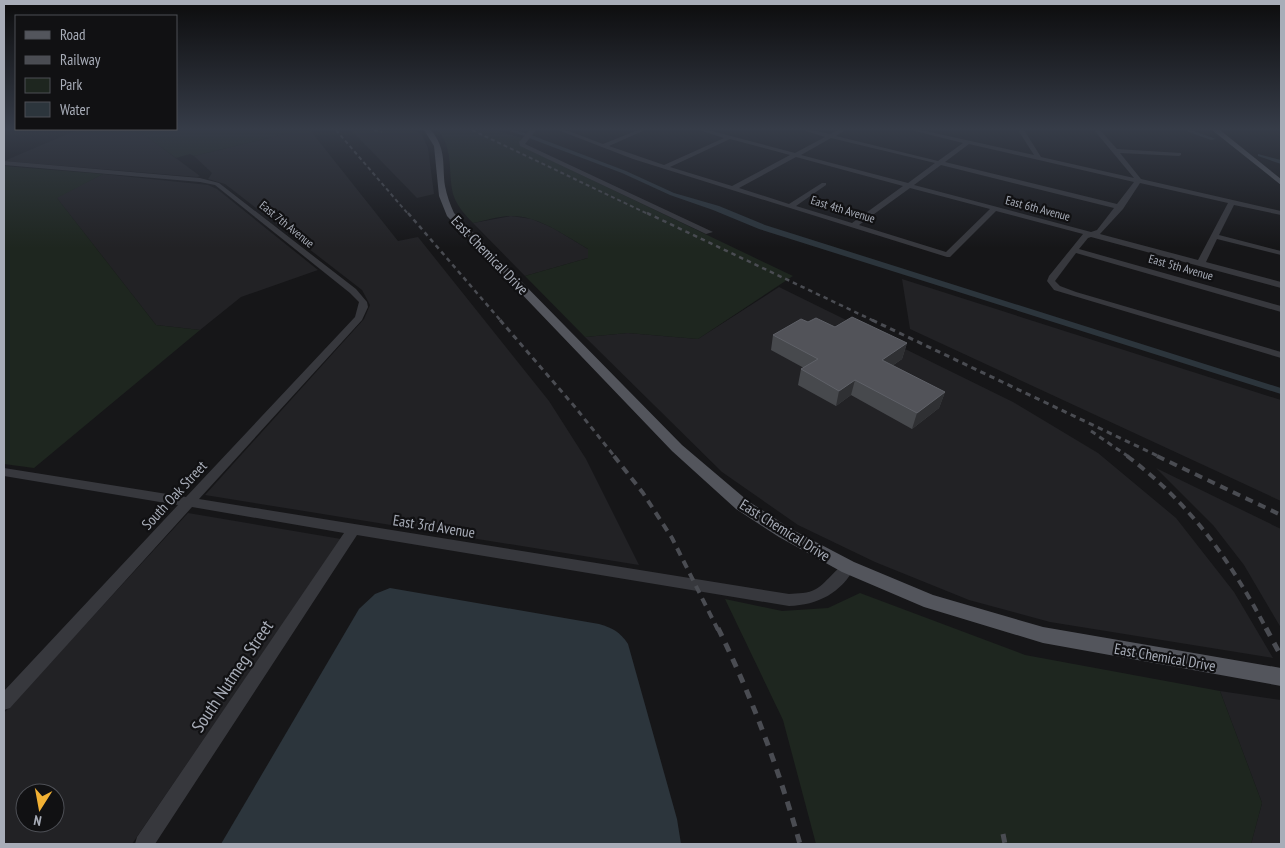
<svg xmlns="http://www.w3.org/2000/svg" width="1285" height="848" font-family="'PT Sans Narrow',sans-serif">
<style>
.built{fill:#222225;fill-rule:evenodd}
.green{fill:#1e261f}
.water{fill:#2c353c}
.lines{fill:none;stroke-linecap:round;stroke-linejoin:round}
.canal{fill:#2c353c;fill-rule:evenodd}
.minor{fill:#37383d;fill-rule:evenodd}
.major{fill:#53555c;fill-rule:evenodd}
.rail-far4{stroke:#4a4c52;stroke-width:2;stroke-dasharray:4 3;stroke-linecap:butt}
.rail-far3{stroke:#4a4c52;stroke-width:2.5;stroke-dasharray:4.5 4;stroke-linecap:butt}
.rail-far2{stroke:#4a4c52;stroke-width:3;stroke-dasharray:5.5 4.5;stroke-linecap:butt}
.rail-far1{stroke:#4a4c52;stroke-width:4;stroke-dasharray:8 6;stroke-linecap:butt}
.rail{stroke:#4a4c52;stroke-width:5;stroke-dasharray:9 8;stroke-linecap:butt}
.wall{fill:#47494d}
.shaded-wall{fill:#2f3033}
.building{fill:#525359;stroke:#5f6168}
.labels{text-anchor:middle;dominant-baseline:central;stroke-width:4.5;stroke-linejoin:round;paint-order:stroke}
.far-street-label{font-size:12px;fill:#a8adb8;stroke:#111113}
.street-label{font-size:15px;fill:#a8adb8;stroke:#111113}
.near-street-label{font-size:18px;fill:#a8adb8;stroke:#111113}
</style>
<rect width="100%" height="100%" fill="#161618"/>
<!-- built -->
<path class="built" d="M77 130H132L146 136 200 176 197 177 4 161Z
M301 130H310L398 241 418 237 549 401 586 459 639 565 205 495 364 319 370 305 362 290 225 184 208 179 212 173 194 156Z
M351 130H415L422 135 428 148 434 194 417 198Z
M103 174 208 185 217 189 318 270 241 297 200 330 156 325 56 197Z
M511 216 532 219 553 228 588 249V258L525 276 473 223Z
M902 279 1281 400V501L910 329Z
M779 287 1013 402 1098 453 1176 518 1234 592 1273 658 1050 622 969 600 875 562 798 525 722 472 585 337 628 333 698 339Z
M1156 468 1281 529V628L1244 565 1213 525Z
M188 513 341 539 132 844H4V713ZM25 793H55V823H25Z
M1220 691 1281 700V844H1251L1262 803Z"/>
<!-- green -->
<path class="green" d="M132 130H301L194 156 190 154 176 158 146 136Z
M437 130H495L522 138 519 143 521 146 793 276 698 339 628 333 585 337 525 276 588 258V249C564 235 539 216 511 216 498 216 485 221 473 223 466 216 458 207 454 197 447 175 455 148 437 130Z
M4 166 103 174 57 198 156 325 200 330 34 468 4 464Z
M860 593 1025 655 1220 691 1262 803 1251 844H816L783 720 725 599 782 611 828 608Z"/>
<!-- water -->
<path class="water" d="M390 588 599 624C613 628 620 632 628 644L677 819 681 844H221L359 609 375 594Z"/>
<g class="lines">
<!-- canal -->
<path class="canal" d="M506 130H515L528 134 525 136Z
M1183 130H1191L1216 139 1211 140Z
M531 135 626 171 674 193 719 206 765 225 1281 388V394L759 229 713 210 670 195 622 173 529 138V136Z
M1258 154 1281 160V164L1258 156Z"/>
<!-- minor -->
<path class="minor" d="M530 130H536L525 144 713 232 706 234 520 146 519 142Z
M558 130H566L603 144 638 130H645L609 146 664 165 724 138 699 130H708L795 153 825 137 803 130H812L830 134 838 130H845L836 136 938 161 963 143 911 130H921L1034 155 1018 130H1024L1041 157 1134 178 1094 130H1100L1117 149 1181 153V155L1179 156 1120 153 1141 179 1281 211V215L1234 205 1219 235 1281 251V255L1217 239 1206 262 1281 282V288L1091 237 1088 238 1079 249 1281 306V312L1076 253 1055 281 1060 286 1076 292 1281 352V358L1054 290 1047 281 1049 276 1083 234 996 211 950 257H947L633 159ZM831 138 935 163 908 183 801 155ZM730 139 790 155 732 186 670 167ZM969 144 1134 182 1117 204 945 162ZM796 157 903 186 852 223 796 206 826 185V183H822L789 204 739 188ZM941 165 1114 208 1097 230 1091 232 914 185ZM1140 183 1228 203 1198 260 1100 234 1123 209ZM910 188 990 209 946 252 859 225Z
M4 161 200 178 219 183 356 289 367 302 368 307 362 320 199 499 789 594C798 593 808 594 816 589 828 583 841 559 853 563L855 567C841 593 818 605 789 606L357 535 155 844H135L137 837 344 533 192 507 10 708 4 710V691L178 505 4 476V468L186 497 355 317 359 302 350 293 215 185 200 182 4 165Z"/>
<!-- major -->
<path class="major" d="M424 130H431C447 150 442 163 445 186 447 196 450 204 454 213L682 445 748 501 791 529 854 562 933 595 1043 627 1281 668V686L1043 643 924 607 842 572 779 537 736 509 672 451 447 216 439 196 434 146Z
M1212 130H1220L1281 179V185Z"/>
<!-- rail-far4 -->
<path class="rail-far4" d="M336 130 409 215
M374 130 382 132
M472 130 650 215"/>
<!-- rail-far3 -->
<path class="rail-far3" d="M408 213 501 321
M647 213 874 321"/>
<!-- rail-far2 -->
<path class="rail-far2" d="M500 320 575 407 615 457
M872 320 1160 457
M1091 431 1129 457"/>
<!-- rail-far1 -->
<path class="rail-far1" d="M614 456 643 493 672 538 718 630
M1127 456C1191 504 1230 560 1267 630
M1157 456 1281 515"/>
<!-- rail -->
<path class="rail" d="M718 628C752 697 779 770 800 844
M1266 628 1281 656
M1003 834 1005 844"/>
</g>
<!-- wall -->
<path class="wall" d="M808 322 835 327 907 343 902 359 892 366 945 392 939 408 912 429 851 395 836 406 798 385 801 369 804 368 771 350 773 335Z"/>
<!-- shaded-wall -->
<path class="shaded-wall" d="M907 343 902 359 877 376 882 360Z
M855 380 851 395 836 406 839 391Z
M945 392 939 408 912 429 917 413Z"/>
<!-- building -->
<path class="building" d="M852 317 907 343 882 360 945 392 917 413 855 380 839 391 801 369 818 359 773 335 801 319 808 322 816 318 835 327Z"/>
<!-- sky -->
<linearGradient id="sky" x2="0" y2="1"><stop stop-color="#0c0c0d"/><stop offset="0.52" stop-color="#363c48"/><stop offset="1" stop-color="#363c48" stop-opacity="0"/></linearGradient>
<rect width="1285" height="248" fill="url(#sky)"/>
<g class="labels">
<!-- far-street labels -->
<g class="far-street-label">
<text transform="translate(1038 208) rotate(15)">East 6th Avenue</text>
<text transform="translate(843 209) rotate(17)">East 4th Avenue</text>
<text transform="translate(287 224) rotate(39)">East 7th Avenue</text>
<text transform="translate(1181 267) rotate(16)">East 5th Avenue</text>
</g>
<!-- street labels -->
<g class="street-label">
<text transform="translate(490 255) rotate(46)">East Chemical Drive</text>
<text transform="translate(174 495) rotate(-47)">South Oak Street</text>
<text transform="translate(434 526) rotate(9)">East 3rd Avenue</text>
<text transform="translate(785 530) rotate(32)">East Chemical Drive</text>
<text transform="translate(1165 657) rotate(10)">East Chemical Drive</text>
</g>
<!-- near-street labels -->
<g class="near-street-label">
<text transform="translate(232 676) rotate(-56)">South Nutmeg Street</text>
</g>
</g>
<!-- border -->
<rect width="1285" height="848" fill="none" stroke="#a8adb8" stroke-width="10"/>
<!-- legend -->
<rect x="15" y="15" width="162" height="115" fill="#111113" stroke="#4d4f55"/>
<rect x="25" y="31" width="25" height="8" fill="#53555c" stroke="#4d4f55"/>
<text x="60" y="40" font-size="15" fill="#a8adb8">Road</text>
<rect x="25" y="56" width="25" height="8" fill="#4a4c52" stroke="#4d4f55"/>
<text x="60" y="65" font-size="15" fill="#a8adb8">Railway</text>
<rect x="25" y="78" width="25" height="15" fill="#1e261f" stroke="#4d4f55"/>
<text x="60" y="90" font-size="15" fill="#a8adb8">Park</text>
<rect x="25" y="102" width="25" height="15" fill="#2c353c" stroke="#4d4f55"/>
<text x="60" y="115" font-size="15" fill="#a8adb8">Water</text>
<!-- north arrow -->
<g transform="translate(40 808) rotate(191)"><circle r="24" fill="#111113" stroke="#4d4f55"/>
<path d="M0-4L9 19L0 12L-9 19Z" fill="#f2b134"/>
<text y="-8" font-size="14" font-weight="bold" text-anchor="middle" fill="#a8adb8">N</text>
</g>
</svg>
